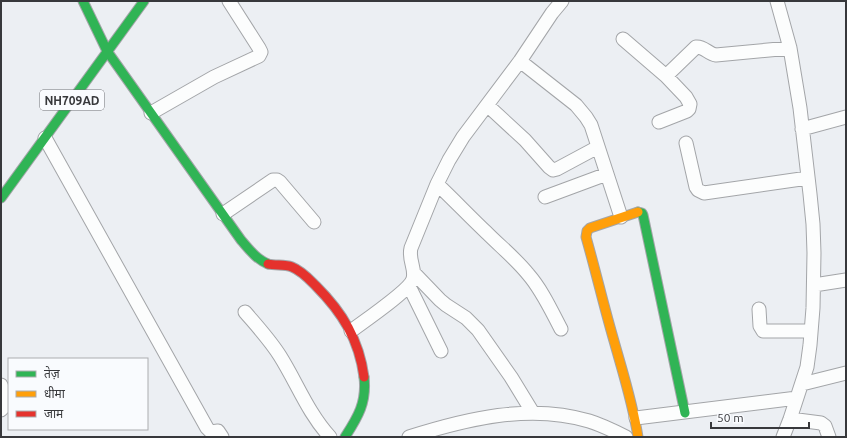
<svg xmlns="http://www.w3.org/2000/svg" width="847" height="438" font-family="Ubuntu,'Noto Sans Devanagari',sans-serif">
<style>
.lines{fill:none;stroke-linecap:round;stroke-linejoin:round}
.street-casing{stroke:#a3a5a8;stroke-width:15}
.fast-casing{stroke:#a3a5a8;stroke-width:11}
.slow-casing{stroke:#a3a5a8;stroke-width:11}
.jam-casing{stroke:#a3a5a8;stroke-width:11}
.street{stroke:#fcfdfd;stroke-width:13}
.fast{stroke:#30b455;stroke-width:9}
.slow{stroke:#ff9f0a;stroke-width:9}
.jam{stroke:#e5322d;stroke-width:9}
.labels{text-anchor:middle;dominant-baseline:central;stroke-width:3;stroke-linejoin:round;paint-order:stroke}
.shield{fill:#f9fbfe;stroke:#717276;stroke-width:1}
.shield-label{font-size:12px;font-weight:bold;fill:#37383b}
</style>
<rect width="100%" height="100%" fill="#eceff3"/>
<g class="lines">
<!-- street casing -->
<g class="street-casing">
<path id="street" d="M777 1 790 48 800 108 810 194 813 224 814 253 813 308 810 345 807 367 790 419 783 437
M623 39 666 76 686 97 690 104 689 109 687 111 659 122
M520 61 576 105 586 117 591 125 621 217
M666 76 696 47C704 46 708 54 716 55L790 48
M487 105 525 140 549 167 553 170 557 169 598 147
M151 113 214 77 259 56 261 52 259 48 229 1
M802 129 846 117
M45 138 207 428 211 432 218 431 222 437
M686 143 696 187 698 190 704 193 808 178
M437 184C454 200 470 217 487 233 501 247 516 259 528 274 542 290 551 310 561 329
M545 197 607 174
M223 214 273 180H277L280 182 314 222
M414 273 440 300 446 305 466 318 478 330 511 377 533 413
M814 285 846 280
M409 286 441 351
M759 309 760 326 763 331H811
M245 312C257 326 270 340 280 356 297 383 308 413 330 437
M351 331C363 322 410 290 413 279 416 268 408 260 411 248L437 184 449 160 463 137 520 61 552 13 562 1
M802 384 846 373
M1 385 4 392 6 403 5 406 1 410
M636 418 797 398
M790 419 821 423 825 426 829 437
M409 437C466 419 530 403 589 421 602 425 614 431 626 437"/>
</g>
<!-- fast casing -->
<g class="fast-casing">
<path id="fast" d="M83 1 107 51 241 240C249 249 256 259 268 264
M1 198 144 1
M638 212 642 213 643 215 685 413
M345 437C358 417 367 402 364 377"/>
</g>
<!-- slow casing -->
<g class="slow-casing">
<path id="slow" d="M638 212 590 228 587 231 586 237C596 272 604 307 614 341 623 373 633 404 638 437"/>
</g>
<!-- jam casing -->
<g class="jam-casing">
<path id="jam" d="M268 264C276 266 284 264 292 267 302 271 309 279 316 286 343 313 359 340 364 377"/>
</g>
<!-- street -->
<use href="#street" class="street"/>
<!-- fast -->
<use href="#fast" class="fast"/>
<!-- slow -->
<use href="#slow" class="slow"/>
<!-- jam -->
<use href="#jam" class="jam"/>
</g>
<g class="labels">
<!-- shield labels -->
<rect class="shield" x="40" y="90" width="64" height="20" rx="3"/>
<g class="shield-label">
<text x="72" y="100">NH709AD</text>
</g>
</g>
<!-- border -->
<rect width="847" height="438" fill="none" stroke="#37383b" stroke-width="4"/>
<!-- legend -->
<rect x="8" y="358" width="140" height="72" fill="#f9fbfe" stroke="#abadb0"/>
<rect x="16" y="371" width="20" height="6" fill="#30b455" stroke="#abadb0"/>
<text x="44" y="378" font-size="12" fill="#37383b">तेज़</text>
<rect x="16" y="391" width="20" height="6" fill="#ff9f0a" stroke="#abadb0"/>
<text x="44" y="398" font-size="12" fill="#37383b">धीमा</text>
<rect x="16" y="411" width="20" height="6" fill="#e5322d" stroke="#abadb0"/>
<text x="44" y="418" font-size="12" fill="#37383b">जाम</text>
<!-- scale -->
<path d="M711 422v6h98v-6" fill="none" stroke="#37383b" stroke-width="2"/>
<text x="717" y="422" font-size="12" fill="#37383b" stroke="#f9fbfe" stroke-width="3" paint-order="stroke">50 m</text>
</svg>
